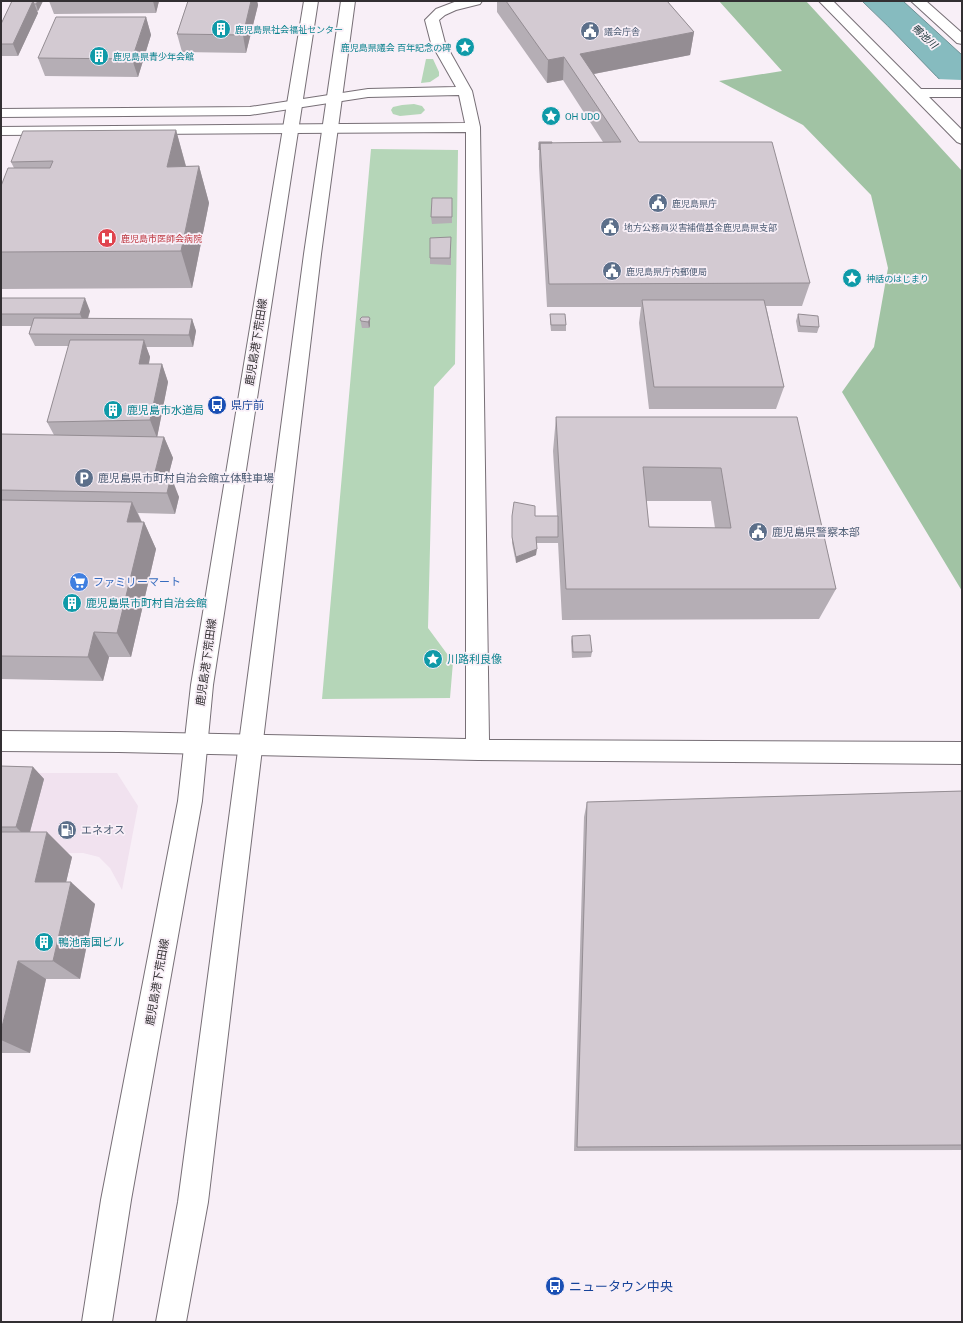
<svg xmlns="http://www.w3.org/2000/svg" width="963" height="1323" font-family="'Public Sans','Noto Sans JP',sans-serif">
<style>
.built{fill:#f1e2ef}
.green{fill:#b5d6b8}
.forest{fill:#a1c3a4}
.water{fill:#86bbbf;stroke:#6d9195}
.pier{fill:#f8eff7}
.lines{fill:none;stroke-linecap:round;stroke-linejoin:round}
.minor-casing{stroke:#776f76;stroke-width:2}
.major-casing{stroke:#776f76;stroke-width:2}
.minor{fill:#fff;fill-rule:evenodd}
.major{fill:#fff;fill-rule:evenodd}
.wall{fill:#b5aeb5;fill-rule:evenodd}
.shaded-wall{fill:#948d93}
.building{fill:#d3cad2;stroke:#948d93;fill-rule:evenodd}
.labels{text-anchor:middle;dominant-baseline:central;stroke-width:3.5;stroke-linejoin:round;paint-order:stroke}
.far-culture-label{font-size:9px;fill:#0d838f;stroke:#f8eff7;text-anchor:start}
.far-service-label{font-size:9px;fill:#4e5e75;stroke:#f8eff7;text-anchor:start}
.far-health-label{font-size:9px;fill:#be3a42;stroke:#f8eff7;text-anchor:start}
.far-water-label{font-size:10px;font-style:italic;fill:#122e31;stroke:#f8eff7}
.street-label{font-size:11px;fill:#322f32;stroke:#f8eff7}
.transit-label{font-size:11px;fill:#164399;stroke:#f8eff7;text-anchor:start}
.culture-label{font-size:11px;fill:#0d838f;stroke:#f8eff7;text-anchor:start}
.service-label{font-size:11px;fill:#4e5e75;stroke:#f8eff7;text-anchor:start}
.shop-label{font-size:11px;fill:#366cbe;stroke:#f8eff7;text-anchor:start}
.near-transit-label{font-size:13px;fill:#164399;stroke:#f8eff7;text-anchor:start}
</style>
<rect width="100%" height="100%" fill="#f8eff7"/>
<!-- built -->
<path class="built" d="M1 773H117L138 806 122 890 110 868 99 857 83 853 1 854Z"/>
<!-- green -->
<path class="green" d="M426 59H433L439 72V76L430 82 421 83Z
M414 104 422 106 425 110 421 114 400 116 393 114 391 110 393 107 402 105Z
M371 149 458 150 455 364 434 387 428 628 453 662 450 698 322 699Z"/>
<!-- forest -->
<path class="forest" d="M719 1H806L962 171V591L842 392 874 347 888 268 871 195 803 125 719 81 782 71Z"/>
<!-- water -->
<path class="water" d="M862 1H903L962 55V101C927 69 897 33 862 1Z"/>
<!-- pier -->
<path class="pier" d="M936 79 962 80V103L961 102Z"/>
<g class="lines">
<!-- minor casing -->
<g class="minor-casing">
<path id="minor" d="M457 1H482L480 4 456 10 445 15 439 20 445 43 472 91 480 127 489 740 962 742V764L478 760 119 752 1 751V731L119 732 466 739V132L1 135V127L465 123 459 95 368 97 250 115 1 117V109L250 107 368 89 456 87 431 43 425 20 436 9Z
M819 1H833L921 89H962V97H929L962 130V144L957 142Z
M911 1H926L962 33V44L957 43Z"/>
</g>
<!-- major casing -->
<g class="major-casing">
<path id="major" d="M304 1H318L213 685 202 801 131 1200 112 1322H82L101 1200 178 801 191 685Z
M341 1H355L321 254 208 1202 186 1322H156L178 1202 304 254Z"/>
</g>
<!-- minor -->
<use href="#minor" class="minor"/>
<!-- major -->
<use href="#major" class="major"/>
</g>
<!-- wall -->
<path class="wall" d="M12 1H43L38 11H37L38 13 18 56H1V24Z
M49 1H159L156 13 54 14Z
M188 1H257L258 5 246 53 182 52 177 34Z
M497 1H667L694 32 690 55 594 74 639 142 810 283 802 306H766L784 387 776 409H649L639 323 641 307H547L539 166V142L552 143 603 142 563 80 547 83 497 12Z
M146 17 151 35 138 77 45 76 38 58Z
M176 130 186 166H199L209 203 192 288 1 289V186L14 168 11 162Z
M452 198V223L432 224 431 217Z
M451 244V265L430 264V258Z
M1 298 90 311 88 319H192L196 331 193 347H146L150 357 149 364H162L168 382 157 437H164L173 458 168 476 179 497 175 514 138 513 142 522H144L156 549 131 657H109L103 681 1 679V434L54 435 47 422 69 346H35L29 334 31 326H1Z
M550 314 566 325V331H551L550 321Z
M798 314 819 327 817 333 798 332 796 321Z
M360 319H370V326L369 328H362Z
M556 417H797L836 589 819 619 562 620 558 542V543H536V555L516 563 512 543V516H557L553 451ZM646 501H711L715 528 649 527Z
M572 636 592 652 591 657 572 658 571 641Z
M1 766 33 767 44 779 30 832 72 857 66 882 95 904 80 979H46L30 1053H1Z
M962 791V1150L574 1151 584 817 587 802Z"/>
<!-- shaded-wall -->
<path class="shaded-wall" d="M33 1 38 13 18 56 13 44Z
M38 1H43L38 11 36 4Z
M153 1H159L156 13Z
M251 1H257L258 5 246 53 243 35Z
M146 17 151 35 138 77 132 59Z
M694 32 690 55 578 77 580 54Z
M564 57 563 80 547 83 548 60Z
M176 130 186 167H167Z
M199 166 209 203 192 288 181 251Z
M85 298 90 311 85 326 80 314Z
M192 319 196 331 193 347 189 335Z
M370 319V326L369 328 368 322Z
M144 340 150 357 145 382 139 364Z
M162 364 168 382 157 438 150 420Z
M164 437 173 458 164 493 154 476Z
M171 476 179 497 175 514 167 493Z
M132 502 143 525 144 522 156 549 131 657 117 633 127 522Z
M537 549 536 555 516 563V557Z
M94 632 109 657 103 681 88 657Z
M33 767 44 779 28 839 16 827Z
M47 832 72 857 61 904 35 882Z
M71 882 95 904 80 979 53 961Z
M18 961 46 979 30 1053 1 1040V1031Z"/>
<!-- building -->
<path class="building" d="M12 1H33L13 44H1V24Z
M33 1H38L36 4H34Z
M188 1H251L243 35 177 34Z
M506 1H667L694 32 580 54 639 142H772L810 283 549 284 540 143 621 142 564 57 548 60Z
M56 17H146L132 59 38 58Z
M176 130 167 167 199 166 181 251 1 252V186L8 168H50L53 161 11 162 23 131Z
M539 142H552V143H540L539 150Z
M432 198H452V217H431Z
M451 237 450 258H430V238Z
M1 298H85L80 314H1Z
M642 300H764L784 387H654Z
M550 314H565L566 325H551Z
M798 314 818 316 819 327 800 326Z
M362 317H369L370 319 368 322 361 321 360 319Z
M34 318 192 319 189 335 29 334Z
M70 340H144L139 364H162L150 420 47 422Z
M556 417H797L836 589H566ZM643 467 721 468 731 528 649 527Z
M1 434 164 437 154 476H171L167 493 1 490Z
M1 500 132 502 127 522H144L117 633 94 632 88 657 1 656Z
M514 502 535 506V516H558V537H536L537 549 516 557 512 537V516Z
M590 635 592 652H573L572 636Z
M1 766 33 767 16 827H1Z
M962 791V1145L577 1147 587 802Z
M1 832H47L35 882H71L53 961H18L1 1031Z"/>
<!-- icons -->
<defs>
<g id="building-disc" transform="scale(1)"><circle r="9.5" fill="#0f9aa8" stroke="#f8eff7"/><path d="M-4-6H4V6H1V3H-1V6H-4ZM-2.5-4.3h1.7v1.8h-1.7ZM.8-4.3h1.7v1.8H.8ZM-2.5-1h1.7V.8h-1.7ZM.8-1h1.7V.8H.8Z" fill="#fff"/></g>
<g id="civic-disc" transform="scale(1)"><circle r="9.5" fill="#5c6f8a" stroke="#f8eff7"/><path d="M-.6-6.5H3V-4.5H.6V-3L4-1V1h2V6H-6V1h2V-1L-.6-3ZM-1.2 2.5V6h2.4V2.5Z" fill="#fff"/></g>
<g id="sight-disc" transform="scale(1)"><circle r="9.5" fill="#0f9aa8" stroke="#f8eff7"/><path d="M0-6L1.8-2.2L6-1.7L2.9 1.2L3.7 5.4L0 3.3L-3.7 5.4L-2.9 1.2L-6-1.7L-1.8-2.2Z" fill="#fff"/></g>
<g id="hospital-disc" transform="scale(1)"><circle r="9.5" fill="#e0444e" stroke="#f8eff7"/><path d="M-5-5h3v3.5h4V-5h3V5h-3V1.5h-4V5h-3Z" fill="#fff"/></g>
<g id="bus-disc" transform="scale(1)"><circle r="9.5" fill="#1a4fb4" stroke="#f8eff7"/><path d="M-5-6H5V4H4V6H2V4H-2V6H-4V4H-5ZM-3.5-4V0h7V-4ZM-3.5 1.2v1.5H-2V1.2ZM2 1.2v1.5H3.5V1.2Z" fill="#fff"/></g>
<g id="parking-disc" transform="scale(1)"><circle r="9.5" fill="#5c6f8a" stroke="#f8eff7"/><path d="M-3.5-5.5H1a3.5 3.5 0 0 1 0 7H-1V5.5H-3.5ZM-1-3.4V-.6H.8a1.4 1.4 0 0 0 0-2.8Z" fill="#fff"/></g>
<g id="supermarket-disc" transform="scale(1)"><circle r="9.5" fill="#3f7fe0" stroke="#f8eff7"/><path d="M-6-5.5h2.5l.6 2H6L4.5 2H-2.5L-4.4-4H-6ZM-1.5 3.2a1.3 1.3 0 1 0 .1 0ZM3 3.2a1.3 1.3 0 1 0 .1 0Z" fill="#fff"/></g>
<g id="fuel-disc" transform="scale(1)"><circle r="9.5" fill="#5c6f8a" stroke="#f8eff7"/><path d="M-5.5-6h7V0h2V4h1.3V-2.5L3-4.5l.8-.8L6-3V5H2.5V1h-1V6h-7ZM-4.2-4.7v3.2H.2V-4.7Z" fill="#fff"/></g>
</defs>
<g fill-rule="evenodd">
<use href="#building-disc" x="221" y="29"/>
<use href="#civic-disc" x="590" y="31"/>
<use href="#sight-disc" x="465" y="47"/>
<use href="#building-disc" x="99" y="56"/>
<use href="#sight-disc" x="551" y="116"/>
<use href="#civic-disc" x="658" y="203"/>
<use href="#civic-disc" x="610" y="227"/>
<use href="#hospital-disc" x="107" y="238"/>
<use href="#civic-disc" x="612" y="271"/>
<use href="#sight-disc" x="852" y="278"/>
<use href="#bus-disc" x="217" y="405"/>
<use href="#building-disc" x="113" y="410"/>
<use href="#parking-disc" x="84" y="478"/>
<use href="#civic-disc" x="758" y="532"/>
<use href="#supermarket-disc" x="79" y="582"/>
<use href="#building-disc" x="72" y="603"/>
<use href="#sight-disc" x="433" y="659"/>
<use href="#fuel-disc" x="67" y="830"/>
<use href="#building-disc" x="44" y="942"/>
<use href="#bus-disc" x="555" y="1286"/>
</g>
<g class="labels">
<!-- far-culture labels -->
<g class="far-culture-label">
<text x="235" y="29">鹿児島県社会福祉センター</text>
<text x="451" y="47" text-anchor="end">鹿児島県議会 百年記念の碑</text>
<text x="113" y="56">鹿児島県青少年会館</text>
<text x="565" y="116">OH UDO</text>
<text x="866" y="278">神話のはじまり</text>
</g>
<!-- far-service labels -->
<g class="far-service-label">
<text x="604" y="31">議会庁舎</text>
<text x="672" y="203">鹿児島県庁</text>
<text x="624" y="227">地方公務員災害補償基金鹿児島県支部</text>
<text x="626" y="271">鹿児島県庁内郵便局</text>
</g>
<!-- far-health labels -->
<g class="far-health-label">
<text x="121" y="238">鹿児島市医師会病院</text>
</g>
<!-- far-water labels -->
<g class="far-water-label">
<text transform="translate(925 36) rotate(43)">鴨池川</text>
</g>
<!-- street labels -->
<g class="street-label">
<text transform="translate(256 342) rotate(-81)">鹿児島港下荒田線</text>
<text transform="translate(206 662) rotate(-82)">鹿児島港下荒田線</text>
<text transform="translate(157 982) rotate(-80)">鹿児島港下荒田線</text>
</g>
<!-- transit labels -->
<g class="transit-label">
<text x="231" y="405">県庁前</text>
</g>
<!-- culture labels -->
<g class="culture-label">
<text x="127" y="410">鹿児島市水道局</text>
<text x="86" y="603">鹿児島県市町村自治会館</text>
<text x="447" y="659">川路利良像</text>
<text x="58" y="942">鴨池南国ビル</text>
</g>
<!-- service labels -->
<g class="service-label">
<text x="98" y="478">鹿児島県市町村自治会館立体駐車場</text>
<text x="772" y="532">鹿児島県警察本部</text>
<text x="81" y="830">エネオス</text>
</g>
<!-- shop labels -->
<g class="shop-label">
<text x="93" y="582">ファミリーマート</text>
</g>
<!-- near-transit labels -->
<g class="near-transit-label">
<text x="569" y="1286">ニュータウン中央</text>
</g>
</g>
<!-- border -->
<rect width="963" height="1323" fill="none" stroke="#322f32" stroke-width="4"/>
</svg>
